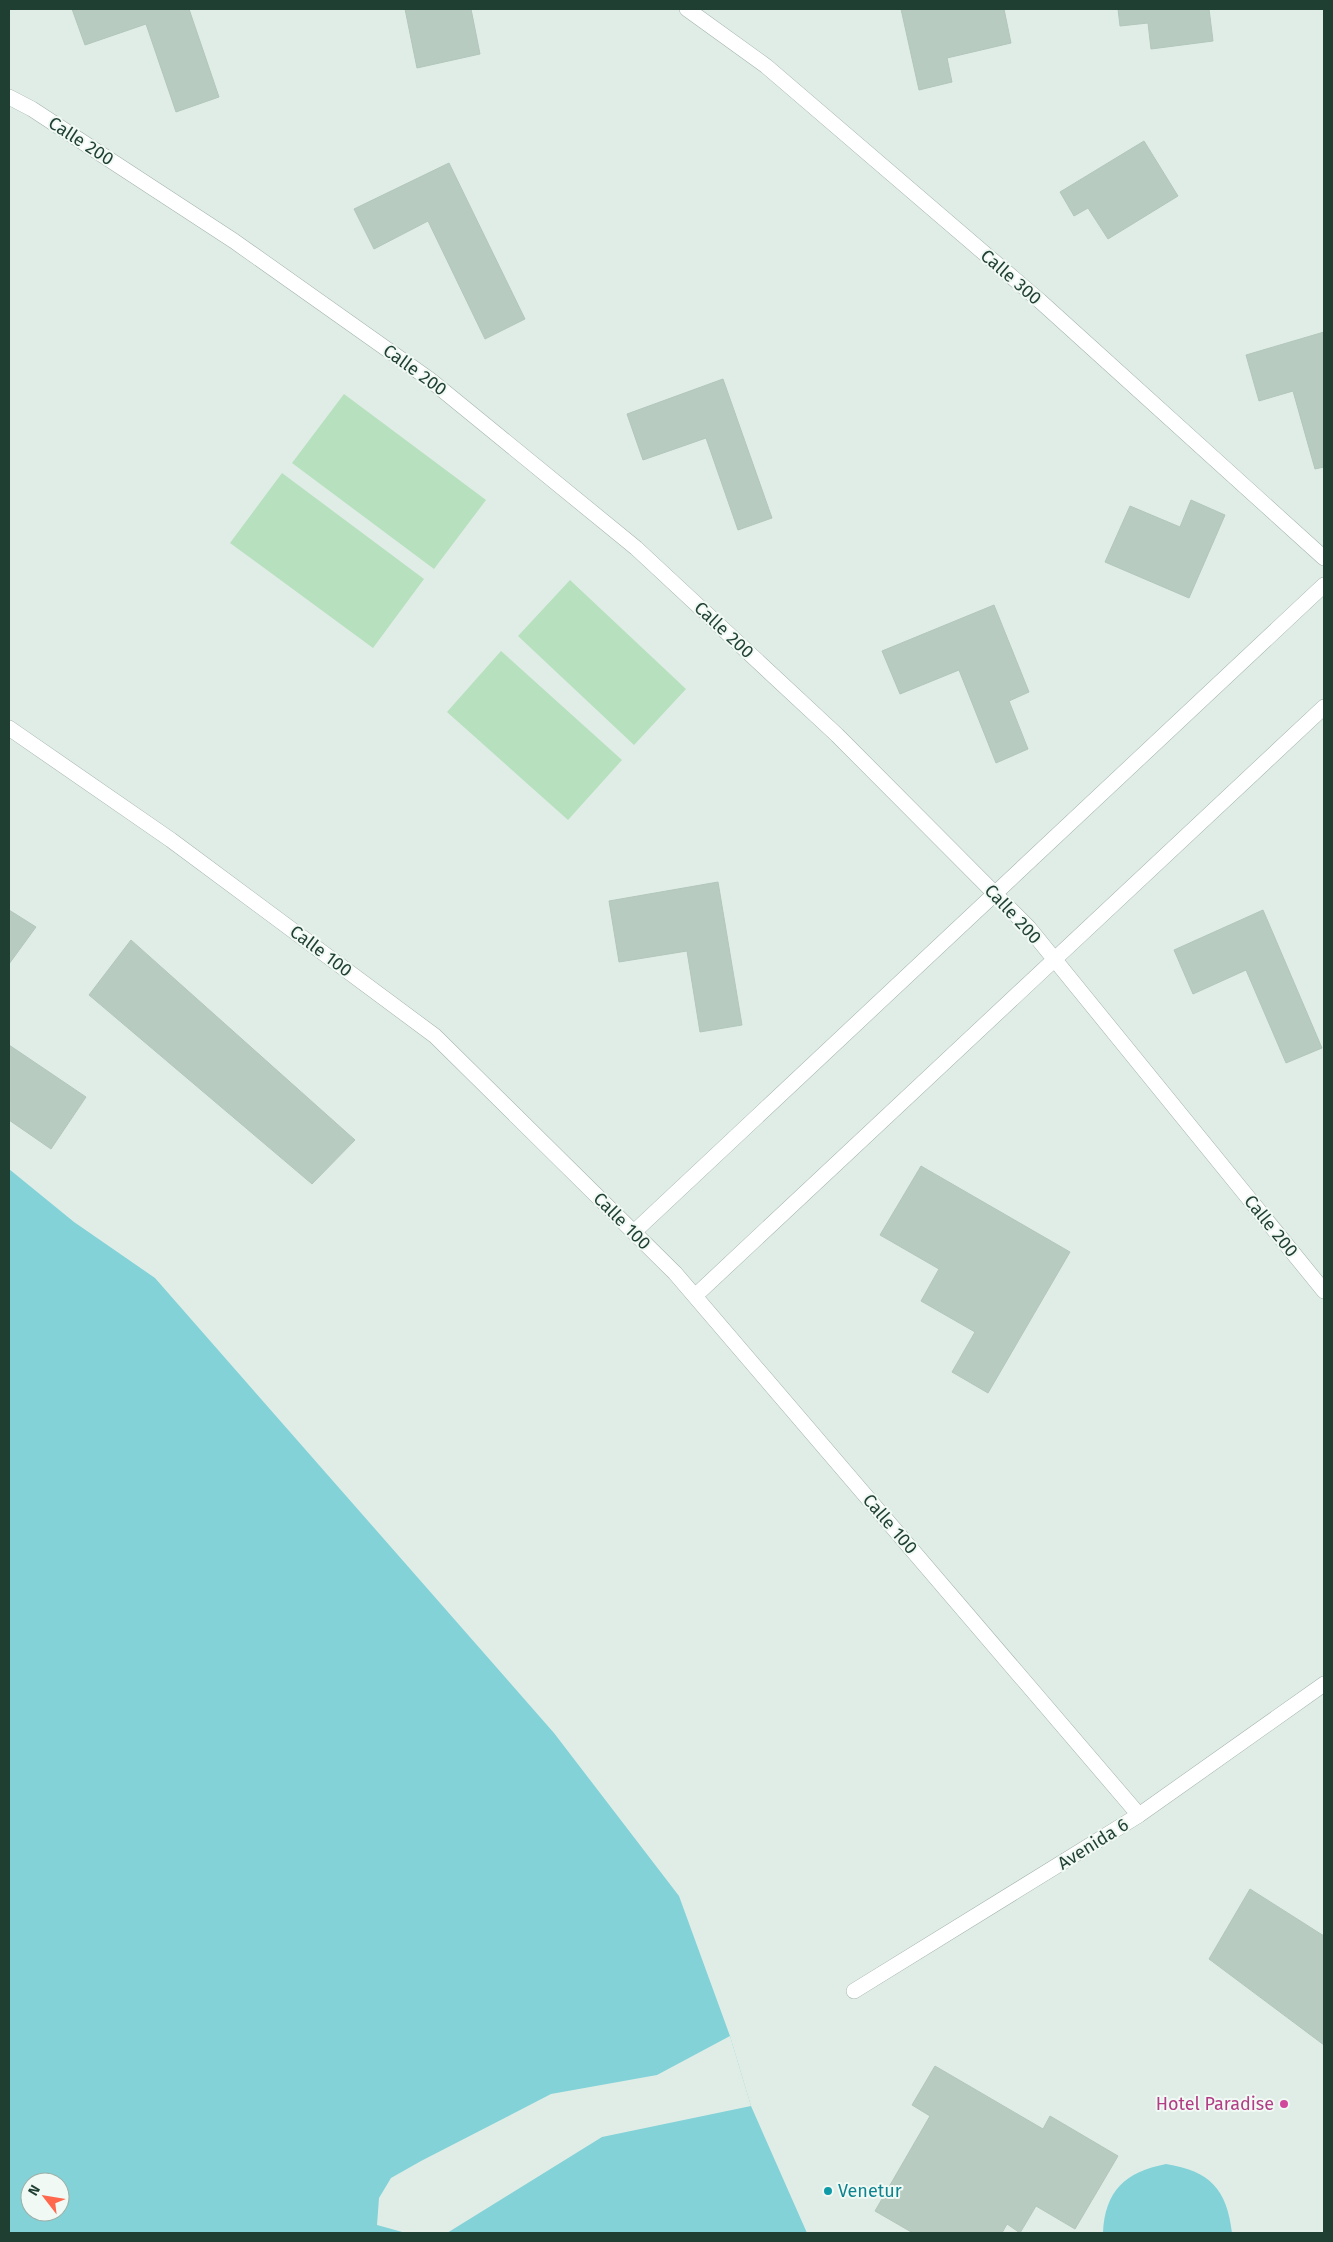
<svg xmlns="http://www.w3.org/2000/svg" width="1333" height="2242" font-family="'Fira Sans',sans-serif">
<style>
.green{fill:#b6e0be}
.water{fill:#82d2d8;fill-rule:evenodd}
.pier{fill:#e0ede6}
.building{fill:#b8cbc1;stroke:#b2c7bc}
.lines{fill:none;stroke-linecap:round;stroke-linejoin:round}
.street-casing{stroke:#a2b5ad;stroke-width:16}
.street{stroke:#fff;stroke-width:15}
.hotel-dot{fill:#d1479c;stroke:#f1f9f4;stroke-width:2}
.culture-dot{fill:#0f9aa8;stroke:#f1f9f4;stroke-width:2}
.labels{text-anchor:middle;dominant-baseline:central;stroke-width:4;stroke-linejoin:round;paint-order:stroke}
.street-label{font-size:18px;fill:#1f3f33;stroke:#f1f9f4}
.hotel-label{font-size:18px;fill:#b23c85;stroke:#f1f9f4;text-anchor:end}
.culture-label{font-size:18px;fill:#0d838f;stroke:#f1f9f4;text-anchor:start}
</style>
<rect width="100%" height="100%" fill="#e0ede6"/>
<!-- green -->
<path class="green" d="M344 394 486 500 434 569 292 463Z
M282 473 424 579 373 648 230 543Z
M570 580 686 689 634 745 518 636Z
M501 651 622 760 568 820 447 712Z"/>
<!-- water -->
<path class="water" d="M9 1169 74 1222 155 1278 554 1733 679 1896 730 2036 751 2106 807 2233H9ZM30 2182H60V2212H30Z
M1166 2164C1210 2171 1227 2189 1232 2233H1103C1105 2191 1125 2172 1166 2164Z"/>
<!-- pier -->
<path class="pier" d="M730 2036 751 2106 602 2137 447 2233H406L377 2225 379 2198 391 2178 421 2161 551 2094 657 2075Z"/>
<!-- building -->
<path class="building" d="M72 9H189L219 97 176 112 146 24 85 45Z
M405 9H471L480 54 417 68Z
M901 9H1004L1011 43 947 58 952 82 919 90Z
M1118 9H1209L1213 41 1151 49 1148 23 1120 26Z
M1144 141 1178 196 1108 239 1088 208 1074 216 1060 192Z
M449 163 525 319 485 339 428 221 374 249 354 209Z
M1324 332V467L1315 469 1293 391 1259 401 1246 355Z
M723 379 772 518 738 530 706 438 643 460 627 414Z
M1191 500 1225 515 1189 598 1105 562 1130 506 1180 527Z
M994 605 1029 692 1009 701 1028 749 996 763 959 670 900 694 882 651Z
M718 882 742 1025 700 1032 687 951 619 962 609 901Z
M9 910 36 927 9 964Z
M1263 910 1322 1048 1286 1063 1246 970 1193 994 1174 950Z
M131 940 355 1140 312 1184 89 995Z
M9 1045 86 1097 51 1149 9 1120Z
M921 1166 1070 1252 988 1393 952 1372 975 1332 921 1301 939 1269 880 1235Z
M1250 1889 1324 1936V2045L1209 1959Z
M935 2066 1043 2129 1050 2116 1118 2156 1075 2229 1036 2206 1020 2233 1007 2224 1002 2233H913L875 2211 930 2116 912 2105Z"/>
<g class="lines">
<!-- street casing -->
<g class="street-casing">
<path id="street" d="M687 9 766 66 1040 301 1324 558
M9 97 32 109 234 241 429 379 636 548 837 735 1029 928 1324 1291
M9 728 171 840 435 1036 675 1273 1139 1815
M634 1232 1324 585
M695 1296 1324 707
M854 1991 1139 1815 1324 1684"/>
</g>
<!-- street -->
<use href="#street" class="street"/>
</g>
<!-- markers -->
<circle class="hotel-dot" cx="1284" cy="2104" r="5"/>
<circle class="culture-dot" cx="828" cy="2191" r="5"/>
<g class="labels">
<!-- street labels -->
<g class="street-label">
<text transform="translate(81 141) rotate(33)">Calle 200</text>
<text transform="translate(1011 277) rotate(41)">Calle 300</text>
<text transform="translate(415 370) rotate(36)">Calle 200</text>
<text transform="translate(724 630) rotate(43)">Calle 200</text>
<text transform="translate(1013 914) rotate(47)">Calle 200</text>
<text transform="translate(321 951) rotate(37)">Calle 100</text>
<text transform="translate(622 1221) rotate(45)">Calle 100</text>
<text transform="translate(1271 1226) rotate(51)">Calle 200</text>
<text transform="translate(890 1524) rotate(49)">Calle 100</text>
<text transform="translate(1093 1844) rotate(-32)">Avenida 6</text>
</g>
<!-- hotel labels -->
<g class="hotel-label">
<text x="1274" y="2104">Hotel Paradise</text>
</g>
<!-- culture labels -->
<g class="culture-label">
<text x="838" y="2191">Venetur</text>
</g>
</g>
<!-- border -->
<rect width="1333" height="2242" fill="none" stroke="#1f3f33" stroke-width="20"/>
<!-- north arrow -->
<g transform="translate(45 2197) rotate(301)"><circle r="24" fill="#f1f9f4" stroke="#9dafa7"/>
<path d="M0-4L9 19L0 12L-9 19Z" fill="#ff684c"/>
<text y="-8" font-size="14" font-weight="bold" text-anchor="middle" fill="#1f3f33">N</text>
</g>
</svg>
